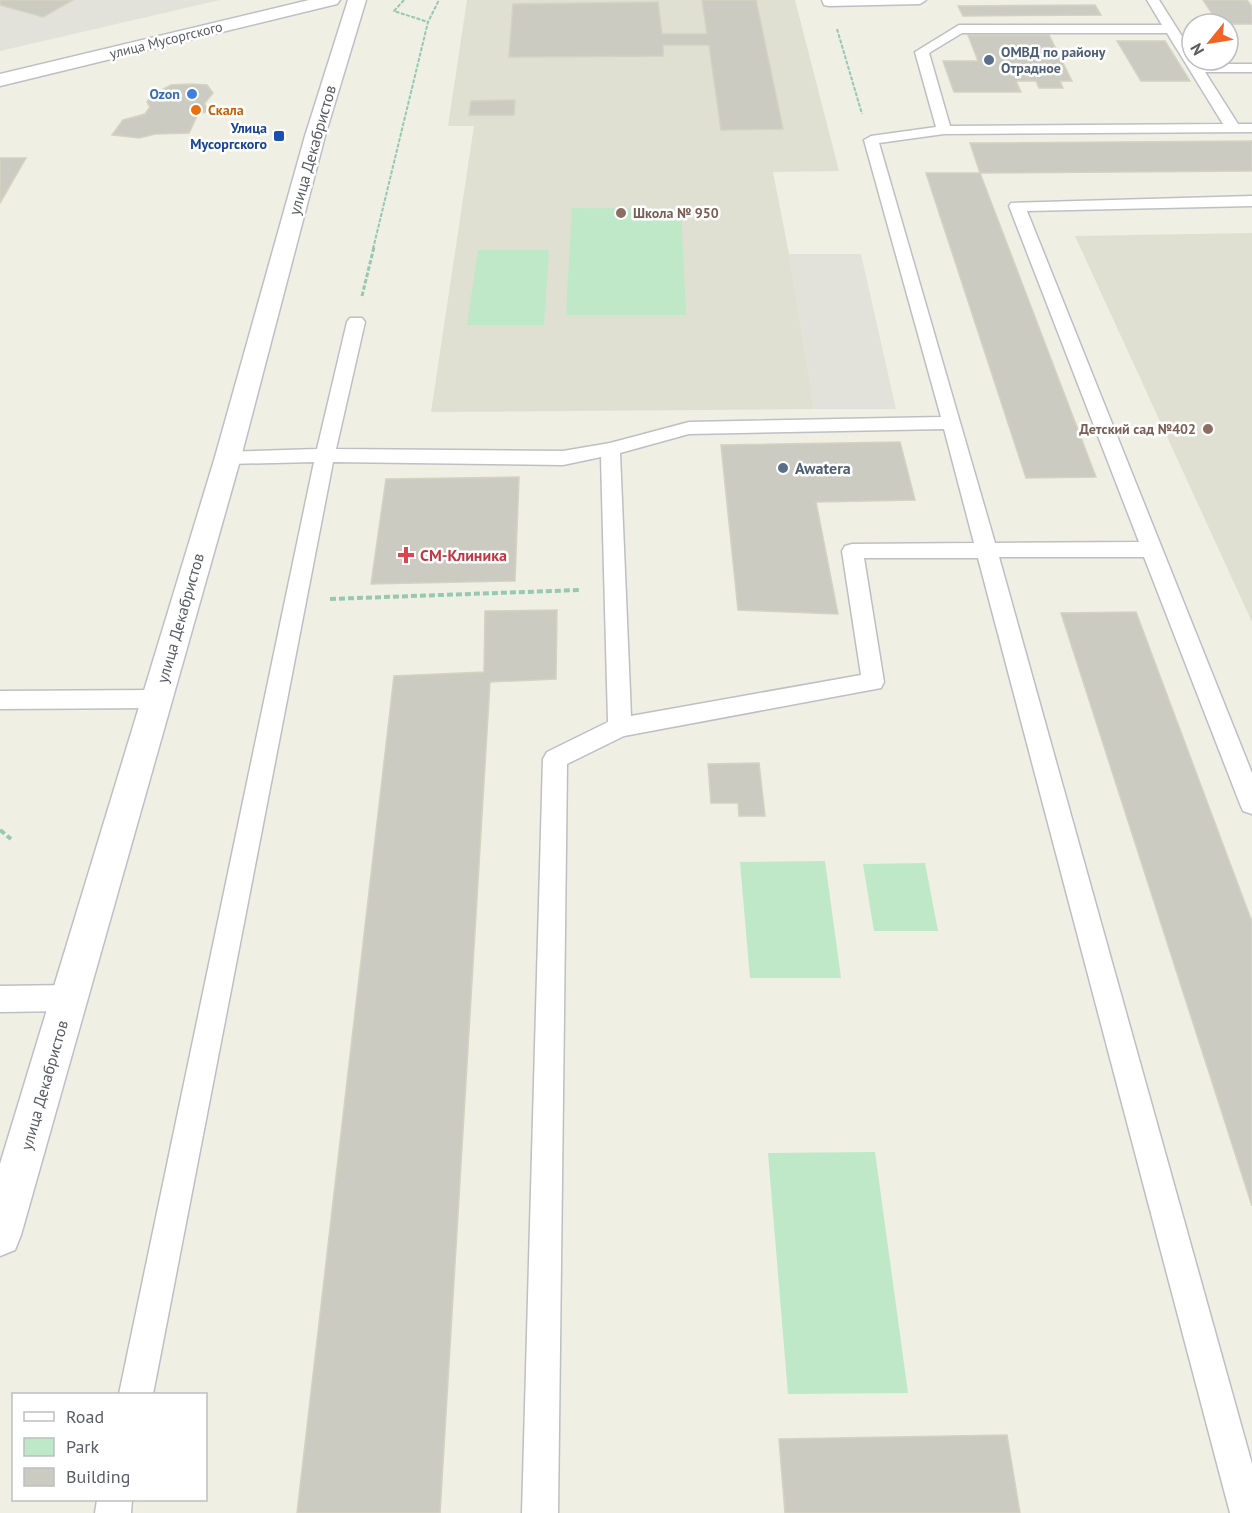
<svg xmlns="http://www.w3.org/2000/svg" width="1252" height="1513" font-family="'PT Sans',sans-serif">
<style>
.industrial{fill:#e2e2db}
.education{fill:#dfdfd2}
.green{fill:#bee8c8}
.building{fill:#cccbc2;stroke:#d4d2c1;stroke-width:1.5}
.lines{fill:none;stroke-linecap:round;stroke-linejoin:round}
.service-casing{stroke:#bdbfc5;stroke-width:3}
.tertiary-casing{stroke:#bdbfc5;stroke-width:3}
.secondary-casing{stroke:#bebfc7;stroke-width:3}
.path-far2{stroke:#97c8b1;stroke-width:2;stroke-dasharray:4 1.5;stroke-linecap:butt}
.path-far1{stroke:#97c8b1;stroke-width:3;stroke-dasharray:4.5 2;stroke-linecap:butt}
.path{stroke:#97c8b1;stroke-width:4;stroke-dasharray:6 3;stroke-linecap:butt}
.service{fill:#fff;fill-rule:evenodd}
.tertiary{fill:#fff;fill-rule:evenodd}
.secondary{fill:#fff;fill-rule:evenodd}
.service-dot{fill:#5c6f8a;stroke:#fff;stroke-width:2}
.shop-dot{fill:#3f7fe0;stroke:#fff;stroke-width:2}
.food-dot{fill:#e8710a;stroke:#fff;stroke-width:2}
.transit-dot{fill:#1a4fb4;stroke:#fff;stroke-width:2}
.education-dot{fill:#8d6e63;stroke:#fff;stroke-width:2}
.health-dot{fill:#e0444e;stroke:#fff;stroke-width:2}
.labels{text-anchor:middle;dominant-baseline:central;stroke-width:5;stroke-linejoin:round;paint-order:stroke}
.far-street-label{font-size:14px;fill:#5b5d65;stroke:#fff}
.far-service-label{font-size:14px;font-weight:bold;fill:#4e5e75;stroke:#fff;text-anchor:start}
.far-shop-label{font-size:14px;font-weight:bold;fill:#366cbe;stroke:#fff;text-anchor:end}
.far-food-label{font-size:14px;font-weight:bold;fill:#c56008;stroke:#fff;text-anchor:start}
.far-transit-label{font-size:14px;font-weight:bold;fill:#164399;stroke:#fff;text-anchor:end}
.far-education-label{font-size:14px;font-weight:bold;fill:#785e54;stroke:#fff;text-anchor:start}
.street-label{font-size:16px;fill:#5b5d65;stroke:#fff}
.service-label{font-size:16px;font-weight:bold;fill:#4e5e75;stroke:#fff;text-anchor:start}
.health-label{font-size:16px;font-weight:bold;fill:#be3a42;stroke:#fff;text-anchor:start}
</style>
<rect width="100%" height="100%" fill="#efefe3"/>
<!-- industrial -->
<path class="industrial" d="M0 0H220L0 51Z
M789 254H861L896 409H814Z"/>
<!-- education -->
<path class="education" d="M467 0H795L839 171 773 172 789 254 814 409 431 412 474 126H448Z
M1252 233V622L1075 236Z"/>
<!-- green -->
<path class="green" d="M572 208 681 209 686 315H566Z
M478 250H549L544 325H467Z
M825 861 841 978H750L740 862Z
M925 863 938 931H874L863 864Z
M875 1152 908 1393 788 1394 768 1153Z"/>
<!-- building -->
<path class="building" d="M0 0H73L43 17 0 5Z
M702 0H756L783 129 721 130 709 45H663V56L509 57 513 4 658 2 662 34H707Z
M1203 0H1247L1252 7V24H1219Z
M1095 5 1101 15 963 16 958 6Z
M968 35H1049L1072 81H1060L1063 88H1039L1036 81H1016L1021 92H954L943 61H978Z
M1117 41H1165L1190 81H1141Z
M191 84 207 85 213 93 204 104 210 111 198 114 189 133 155 134 139 138 112 135 123 120 145 114 150 107 147 102 152 95 171 85Z
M515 100 514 115H469L471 101Z
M1252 141V171L980 173 970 143Z
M0 158H26L0 203Z
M926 173H980L1096 477 1026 478Z
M900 442 915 500 816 502 838 614 738 610 721 445Z
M519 477 515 581 371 584 386 479Z
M557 610 556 679 490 682 440 1513H297L394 676 484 672 485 611Z
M1136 612 1252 922V1206L1061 613Z
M759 763 765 816H739L738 803H711L708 764Z
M1007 1435 1020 1513H785L779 1439Z"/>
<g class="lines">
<!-- service casing -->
<g class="service-casing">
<path id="service" d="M822 0H926L920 4 829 6 824 5Z
M1147 0H1159L1192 52V60H1197L1200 64H1252V72H1205L1238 124H1252V132L944 134 879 143 995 543 1139 542 1009 206 1011 203 1252 196V206L1027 211 1252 773V814L1243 811 1240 804 1144 557H999L1252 1464V1513H1230L978 558H864L884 682 881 688 624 736 567 764 558 1513H522L543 759 547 752 608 722 601 457 563 465 333 462 153 1394H119L314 462 228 464 221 462 218 457 221 452 317 449 347 322 350 318H362L365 322 336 449 563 451 610 443 689 422 941 417 864 140 871 136 936 127 915 52 959 25H1162ZM962 33H1167L1223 124 950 126 929 53ZM944 429 974 543 852 544 845 546 842 551 861 675 631 716 620 453 689 434Z
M156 690 164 693 168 699 164 705 156 708 0 709V691Z
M69 985 79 989 83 998 79 1007 69 1011 0 1012V986Z
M97 1500H132L131 1513H95Z"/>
</g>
<!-- tertiary casing -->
<g class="tertiary-casing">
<path id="tertiary" d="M309 0H340L337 4 0 86V74Z"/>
</g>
<!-- secondary casing -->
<g class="secondary-casing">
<path id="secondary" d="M348 0H366L325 136 241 457 21 1235 15 1250 0 1256V1164L215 457 305 136Z"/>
</g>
<!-- path-far2 -->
<path class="path-far2" d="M404 0 394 11 428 22
M837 29 862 114
M373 249 428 22 439 0"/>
<!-- path-far1 -->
<path class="path-far1" d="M362 296 374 247"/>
<!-- path -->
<path class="path" d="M330 599 580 590
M0 830 11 839"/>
<!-- service -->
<use href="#service" class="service"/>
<!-- tertiary -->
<use href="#tertiary" class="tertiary"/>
<!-- secondary -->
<use href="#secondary" class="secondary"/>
</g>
<!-- markers -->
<g class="service-dot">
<circle cx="989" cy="60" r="6"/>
<circle cx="783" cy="468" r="6"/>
</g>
<circle class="shop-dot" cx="192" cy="94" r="6"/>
<circle class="food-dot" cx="196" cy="110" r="6"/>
<rect class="transit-dot" x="273" y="130" width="12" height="12" rx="3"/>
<g class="education-dot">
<circle cx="621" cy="213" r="6"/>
<circle cx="1208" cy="429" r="6"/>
</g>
<path class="health-dot" d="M403 546h6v6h6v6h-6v6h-6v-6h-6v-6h6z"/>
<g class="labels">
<!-- far-street labels -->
<g class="far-street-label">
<text transform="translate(166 40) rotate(-14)">улица Мусоргского</text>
</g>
<!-- far-service labels -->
<g class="far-service-label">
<text x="1001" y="52">ОМВД по району<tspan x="1001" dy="16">Отрадное</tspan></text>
</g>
<!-- far-shop labels -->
<g class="far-shop-label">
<text x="180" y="94">Ozon</text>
</g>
<!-- far-food labels -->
<g class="far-food-label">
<text x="208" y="110">Скала</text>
</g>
<!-- far-transit labels -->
<g class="far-transit-label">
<text x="267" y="128">Улица<tspan x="267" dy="16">Мусоргского</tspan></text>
</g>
<!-- far-education labels -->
<g class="far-education-label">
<text x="633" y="213">Школа № 950</text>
<text x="1196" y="429" text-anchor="end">Детский сад №402</text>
</g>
<!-- street labels -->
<g class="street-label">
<text transform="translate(312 150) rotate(-74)">улица Декабристов</text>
<text transform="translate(180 618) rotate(-74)">улица Декабристов</text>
<text transform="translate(44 1085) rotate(-74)">улица Декабристов</text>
</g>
<!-- service labels -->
<g class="service-label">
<text x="795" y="468">Awatera</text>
</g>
<!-- health labels -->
<g class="health-label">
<text x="420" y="555">СМ-Клиника</text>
</g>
</g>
<!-- legend -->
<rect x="12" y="1393" width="195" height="108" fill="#ffffff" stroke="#bdbec1" stroke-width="1.5"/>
<rect x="24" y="1412" width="30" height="9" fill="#ffffff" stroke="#bdbec1" stroke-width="1.5"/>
<text x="66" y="1423" font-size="18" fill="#5b5d65">Road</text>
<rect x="24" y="1438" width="30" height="18" fill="#bee8c8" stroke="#bdbec1" stroke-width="1.5"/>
<text x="66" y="1453" font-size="18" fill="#5b5d65">Park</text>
<rect x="24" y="1468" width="30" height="18" fill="#cccbc2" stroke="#bdbec1" stroke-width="1.5"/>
<text x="66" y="1483" font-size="18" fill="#5b5d65">Building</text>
<!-- north arrow -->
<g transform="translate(1210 42) rotate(240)"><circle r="28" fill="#ffffff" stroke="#bdbec1" stroke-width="1.5"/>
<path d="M0-4.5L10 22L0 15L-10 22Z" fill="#f26426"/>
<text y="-9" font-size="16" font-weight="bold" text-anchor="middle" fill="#5b5d65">N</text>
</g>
</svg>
